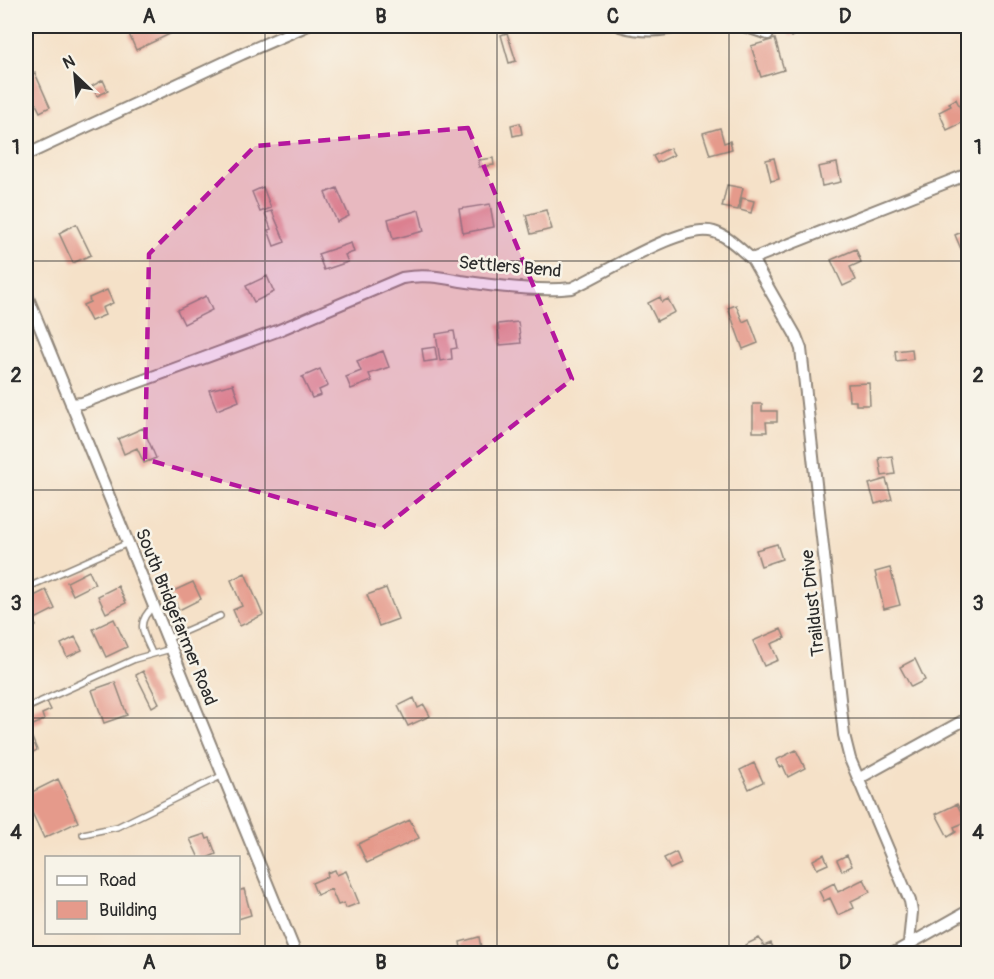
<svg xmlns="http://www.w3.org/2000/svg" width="994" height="979" font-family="Pangolin,sans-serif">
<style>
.building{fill:#e59a8b}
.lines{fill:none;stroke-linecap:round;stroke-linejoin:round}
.service-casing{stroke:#90867a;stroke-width:8}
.minor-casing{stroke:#90867a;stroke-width:14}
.service{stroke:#fff;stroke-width:5}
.minor{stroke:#fff;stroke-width:10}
.marked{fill:#b5179e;fill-opacity:0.2;stroke:#b5179e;stroke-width:4.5;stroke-dasharray:12 8;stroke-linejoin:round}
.grid{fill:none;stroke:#2b2b2b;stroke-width:1.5;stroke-opacity:0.55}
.labels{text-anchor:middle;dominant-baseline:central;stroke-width:5;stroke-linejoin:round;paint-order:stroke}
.street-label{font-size:18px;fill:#2b2b2b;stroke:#f7f3e8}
.neatline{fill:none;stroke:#2b2b2b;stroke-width:2}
.grid-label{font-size:20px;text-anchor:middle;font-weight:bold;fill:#2b2b2b}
</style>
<rect width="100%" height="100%" fill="#f7f3e8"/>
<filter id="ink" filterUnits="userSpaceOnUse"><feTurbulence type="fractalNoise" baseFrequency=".0167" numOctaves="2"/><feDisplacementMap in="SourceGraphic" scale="12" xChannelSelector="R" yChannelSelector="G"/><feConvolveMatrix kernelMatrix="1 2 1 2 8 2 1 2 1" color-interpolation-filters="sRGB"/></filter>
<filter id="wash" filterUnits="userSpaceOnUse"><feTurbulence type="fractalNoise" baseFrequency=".008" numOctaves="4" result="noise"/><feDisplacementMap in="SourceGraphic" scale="24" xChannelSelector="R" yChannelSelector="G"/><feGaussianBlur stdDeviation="1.35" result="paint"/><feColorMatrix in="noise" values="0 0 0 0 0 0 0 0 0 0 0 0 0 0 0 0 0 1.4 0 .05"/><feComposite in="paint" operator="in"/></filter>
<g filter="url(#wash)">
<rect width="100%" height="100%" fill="#f5e1c8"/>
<g id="blocks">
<!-- building -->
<path class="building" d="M149 26H173L167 28 170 34 136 50 129 34Z
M783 26H808L791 37Z
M507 33 516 61 509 63 501 35Z
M775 39 784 70 761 77 751 46Z
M35 73 50 107 40 112 35 102 29 104 26 96V77Z
M103 80 108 91 97 96 92 86Z
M956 99 966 121 947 130 939 112 951 106 949 103Z
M520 123 522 134 513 136 511 125Z
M720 128 724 143 730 141 732 149 710 155 703 133Z
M670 148 674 155 657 163 653 156Z
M493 158 494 165 479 167V160Z
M774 158 779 179 771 181 766 160Z
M837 163 841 182 822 186 818 167Z
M727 185 743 188 738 210 722 207Z
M263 187 271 208 260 212 252 192Z
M337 188 349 216 337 222 325 193Z
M742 198 754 201 751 213 740 210Z
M490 204 494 227 463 233 459 209Z
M419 210 424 231 393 239 388 219Z
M546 210 552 229 531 234 526 215Z
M272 211 285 242 274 246 268 230 271 229 265 213Z
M76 224 91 255 73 263 59 233Z
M968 229V245L961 249 955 235Z
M351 243 354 252 345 255 348 262 324 270 318 254Z
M856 249 861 262 850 267 856 280 843 286 831 260Z
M267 276 274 292 254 302 246 286Z
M107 290 113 303 102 308 105 315 91 321 83 305 90 302 89 298Z
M206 296 212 310 184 324 177 310Z
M660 297 662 302 668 299 675 312 657 321 648 303Z
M736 305 743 322 749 319 758 343 743 349 728 308Z
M518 322 521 343 500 345 498 324Z
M454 331 457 348 451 349 452 359 440 361 436 334Z
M435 347 437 360 424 362 422 349Z
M912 349 913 359 896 361 895 351Z
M383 351 389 367 369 374 372 381 351 389 346 377 361 371 357 361Z
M320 369 328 386 319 390 321 395 312 398 302 377Z
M869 383 870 405H856V401H849L848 384Z
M233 384 239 401 217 410 209 390Z
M753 404H762V411H777V422H766L767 432H753Z
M143 428 156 458 144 463 137 448 124 454 118 439Z
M892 456 895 474 882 476 879 458Z
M886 479 892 499 875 504 869 484Z
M777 544 782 559 761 566 756 550Z
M890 568 900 605 884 609 875 572Z
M89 571 95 584 73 595 67 582Z
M245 573 263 615 240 626 233 610 242 606 231 580Z
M193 582 201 599 179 610 171 592Z
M118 586 126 603 106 613 98 596Z
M386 588 398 619 379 626 367 595Z
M46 590 55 609 33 620 36 626 26 631V600Z
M114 619 127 647 106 657 93 629Z
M781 629 785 638 771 644 778 660 764 666 753 641Z
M75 637 82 650 67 657 61 644Z
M915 659 925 680 911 687 900 667Z
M143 671 159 703 152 707 136 675Z
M115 682 127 715 104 723 92 690Z
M414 698 418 708 424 705 430 716 408 726 398 706Z
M47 702 51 710 42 714 44 720 31 726 26 712Z
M32 738 37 750 26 756V741Z
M796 750 805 768 788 777 783 766 779 767 776 760Z
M754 763 763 782 749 789 740 770Z
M58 779 78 822 44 838 26 800V795Z
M957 804 966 822 954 827 956 832 948 837 936 814Z
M410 820 419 838 367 863 358 844Z
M205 834 207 839 210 838 216 854 207 858H199L190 839Z
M676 852 681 864 670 869 664 858Z
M824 854 828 864 817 869 813 860Z
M847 855 852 866 842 871 837 860Z
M335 870 337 875 346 871 359 903 346 908 344 903 338 905 331 889 317 895 312 883 328 876 327 873Z
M864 879 870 892 851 901 854 908 838 915 830 898 824 901 819 891 834 883 838 892Z
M244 889 251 915 238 919V891Z
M479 937 482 953 462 954 460 942Z
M759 938 764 946 771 943 776 954H750L745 945Z"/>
</g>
</g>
<g filter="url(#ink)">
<use href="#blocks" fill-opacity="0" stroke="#90867a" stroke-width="1.5"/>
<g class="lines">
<!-- service casing -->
<g class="service-casing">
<path id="service" d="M26 588 128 543
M167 639 220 616
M152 653C143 633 135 623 154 606
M26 708 135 659 171 649
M83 834 117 827 223 775"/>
</g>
<!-- minor casing -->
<g class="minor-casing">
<path id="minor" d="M620 26C640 32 660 32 681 26
M744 26 768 34
M26 155 242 54 306 26
M752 259 796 336 801 349 844 735 850 759 910 901 912 912 909 943
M26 293 296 954
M71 404 82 403 277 331 402 278C423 274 440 277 461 281 494 286 540 292 572 288 604 274 683 222 714 232 728 236 741 250 752 259L968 174
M858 779 968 718
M892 954 968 911"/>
</g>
<!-- service -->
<use href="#service" class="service"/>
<!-- minor -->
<use href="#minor" class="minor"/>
</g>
</g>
<!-- marked area -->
<path class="marked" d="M468 128 572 379 383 528 145 459 149 254 255 146Z"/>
<!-- grid -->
<path class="grid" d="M265 26V954M497 26V954M729 26V954M26 261H968M26 490H968M26 718H968"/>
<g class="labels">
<!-- street labels -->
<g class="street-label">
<text transform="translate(510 267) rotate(5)">Settlers Bend</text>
<text transform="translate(813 603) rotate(-96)">Traildust Drive</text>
<text transform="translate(176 617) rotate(68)">South Bridgefarmer Road</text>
</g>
</g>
<!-- margin -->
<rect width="994" height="979" fill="none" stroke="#f7f3e8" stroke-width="66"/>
<!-- legend -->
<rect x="45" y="856" width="195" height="78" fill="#f7f3e8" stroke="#a5a39c" stroke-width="1.5"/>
<rect x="57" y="876" width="30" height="9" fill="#ffffff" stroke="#a5a39c" stroke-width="1.5"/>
<text x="99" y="886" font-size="18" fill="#2b2b2b">Road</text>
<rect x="57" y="901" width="30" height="18" fill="#e59a8b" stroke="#a5a39c" stroke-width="1.5"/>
<text x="99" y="916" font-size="18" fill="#2b2b2b">Building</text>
<!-- north arrow -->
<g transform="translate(75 75) rotate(334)" stroke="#f7f3e8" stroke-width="4.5" paint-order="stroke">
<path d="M0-4.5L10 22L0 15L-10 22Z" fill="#2b2b2b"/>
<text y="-9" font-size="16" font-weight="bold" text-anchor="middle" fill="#2b2b2b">N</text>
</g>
<rect x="33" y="33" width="928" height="913" class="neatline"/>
<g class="grid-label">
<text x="149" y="23">A</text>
<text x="381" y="23">B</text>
<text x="613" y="23">C</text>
<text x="845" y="23">D</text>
<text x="16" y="154">1</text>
<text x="978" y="154">1</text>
<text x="16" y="382">2</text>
<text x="978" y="382">2</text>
<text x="16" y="610">3</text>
<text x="978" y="610">3</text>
<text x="16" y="839">4</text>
<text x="978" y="839">4</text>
<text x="149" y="969">A</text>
<text x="381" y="969">B</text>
<text x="613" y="969">C</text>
<text x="845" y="969">D</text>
</g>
</svg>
